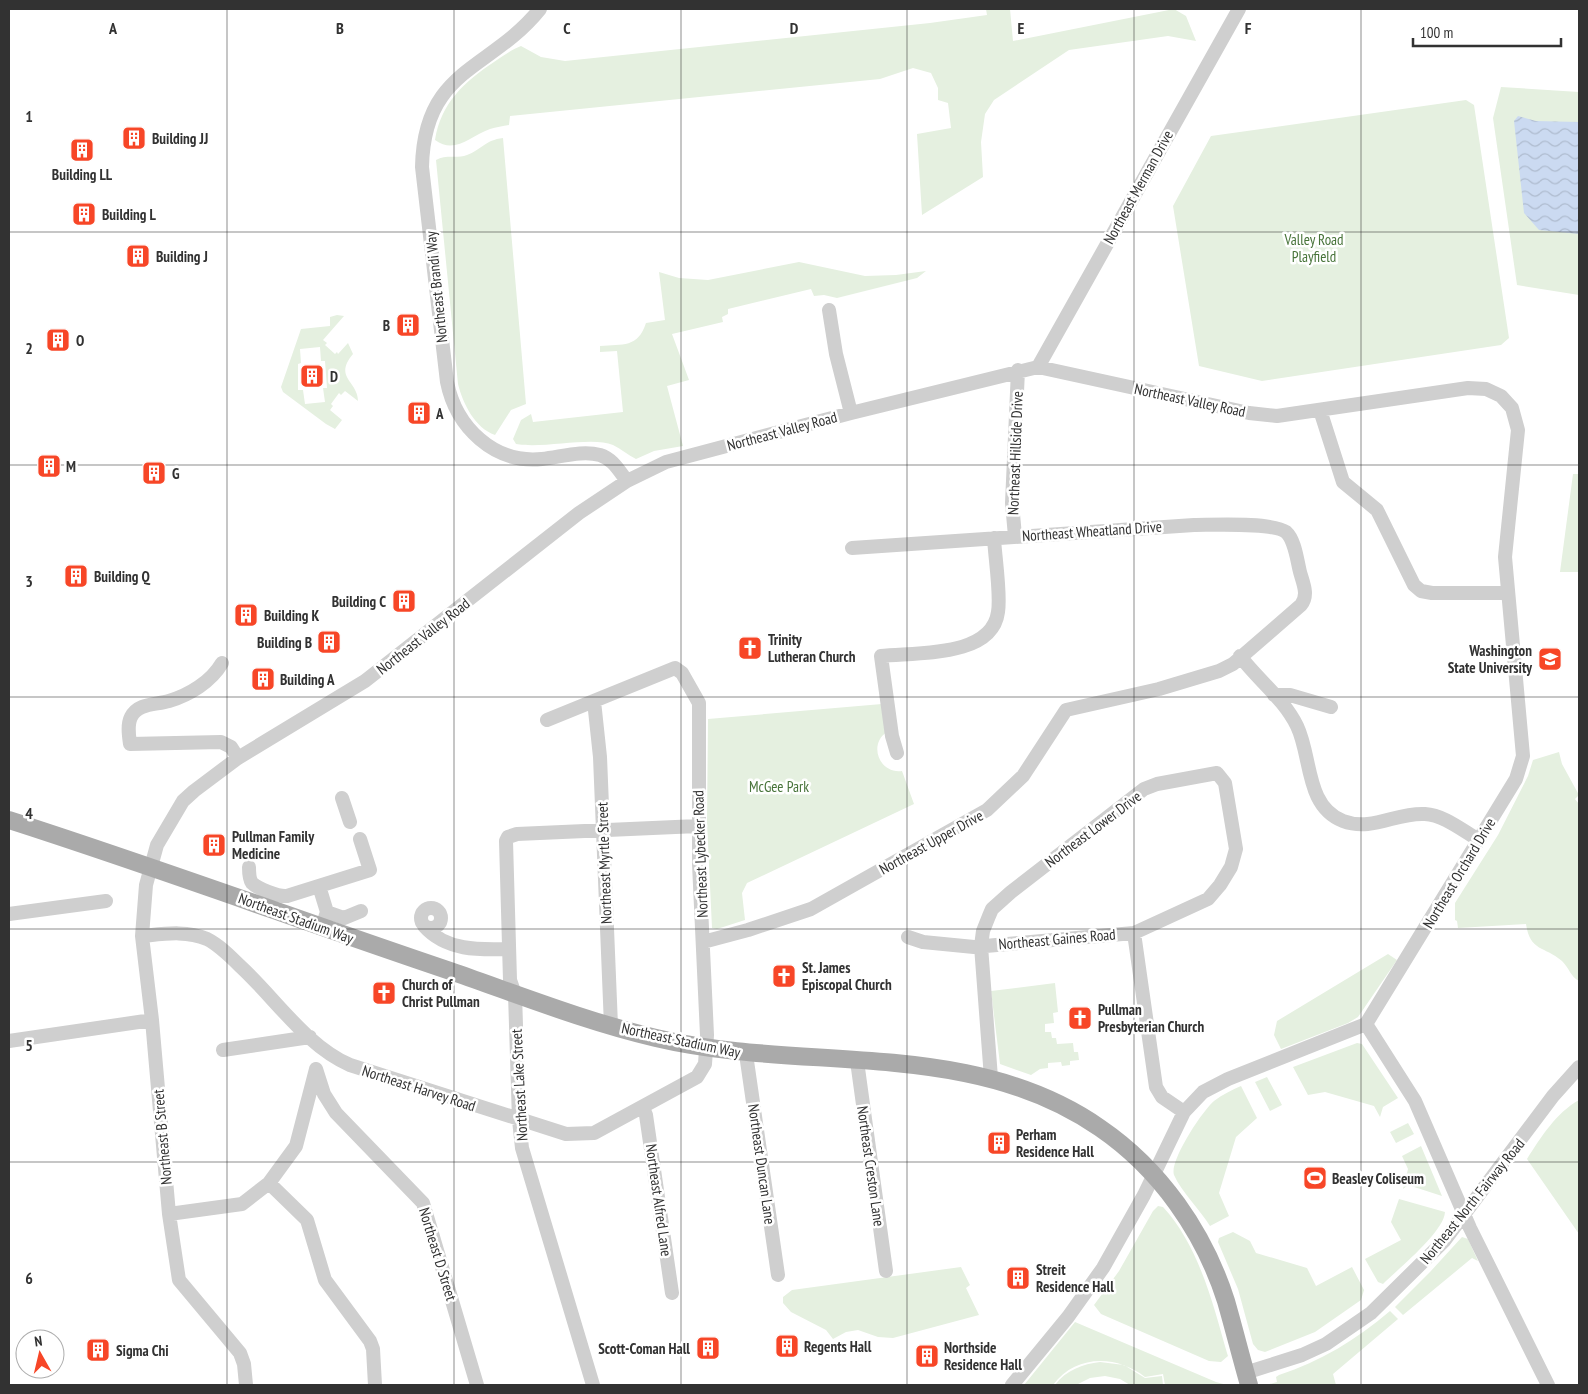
<svg xmlns="http://www.w3.org/2000/svg" width="1588" height="1394" font-family="'PT Sans Narrow',sans-serif">
<style>
.green{fill:#e5f0e0;fill-rule:evenodd}
.water{fill:url(#water-waves)}
.lines{fill:none;stroke-linecap:round;stroke-linejoin:round}
.minor{stroke:#cfcfcf;stroke-width:14}
.major{stroke:#aaa;stroke-width:18}
.grid{fill:none;stroke:#323232;stroke-width:1;stroke-opacity:0.55}
.labels{text-anchor:middle;dominant-baseline:central;stroke-width:5;stroke-linejoin:round;paint-order:stroke}
.poi-label{font-size:15px;font-weight:bold;fill:#323232;stroke:#fff;text-anchor:start}
.street-label{font-size:15px;fill:#323232;stroke:#fff}
.park-label{font-size:15px;fill:#48743a;stroke:#fff}
.grid-label{font-size:16px;text-anchor:middle;font-weight:bold;fill:#323232;stroke:#fff;stroke-width:5;stroke-linejoin:round;paint-order:stroke}
</style>
<defs>
<pattern id="water-waves" width="16" height="10" patternUnits="userSpaceOnUse" patternTransform="scale(1.25)"><rect width="16" height="10" fill="#cbdaf1"/><path d="M0 5q4-4 8 0t8 0" fill="none" stroke="#afbccf"/></pattern>
</defs>
<rect width="100%" height="100%" fill="#fff"/>
<!-- green -->
<path class="green" d="M986 9H1010L1013 41 1174 9 1186 16 1196 41 1168 36 1069 50 994 100 985 114 981 142 983 177 922 215 917 134 951 128 948 103 938 100V88L931 73 913 68 880 79 510 116 509 125C503 126 496 127 490 129 470 136 455 155 435 140 441 103 464 82 494 62 503 56 511 50 521 46L541 57 565 61 930 23 987 15Z
M1501 87 1579 92V295L1517 285 1493 118Z
M1466 100 1474 105 1509 338 1501 345 1262 381 1199 366 1173 206 1211 136Z
M503 138 526 404 511 410 495 435C475 428 463 404 458 384L436 160C446 154 457 159 467 155 481 150 485 140 503 138Z
M799 262 865 276 896 275 926 271 917 278 837 298 824 295 814 296 811 289 728 309V314L722 317 723 322 672 334 689 380 667 386 683 446 654 451 636 459C628 455 621 449 613 445 592 436 544 449 516 444L513 439 521 420 531 414 533 422 623 412 617 351 600 352V346C623 344 638 348 646 323L665 320 659 272 679 278 708 280Z
M337 315 344 316 323 340 327 343 325 345 335 354 337 352 338 354 348 343 353 354C333 378 358 381 358 401L345 391 341 395 339 393 331 404 333 406 330 410 342 420 335 429 326 424 283 392 281 387 301 329 330 326V317ZM320 347 321 361H325L327 388H323L325 402 305 404 303 390H298V364L301 363 300 349Z
M1573 474H1579V572H1560Z
M882 704 887 732C868 744 879 774 902 771L914 804 747 883 742 893 745 920 717 929 712 928 707 822 708 719Z
M1559 752 1562 764 1579 795 1575 799 1579 804V981C1571 977 1569 968 1562 961 1545 946 1530 952 1526 924L1458 928 1457 921 1455 920V903L1498 835 1528 776 1533 760Z
M1388 954 1397 960 1358 1017 1348 1023 1281 1049 1274 1035 1277 1021Z
M1055 983 1058 1012 1053 1013 1054 1023 1045 1024V1032H1051L1052 1038H1056L1057 1044 1073 1043 1074 1052H1078L1079 1060 1070 1061V1065L1062 1066 1061 1062 1048 1063V1068L1040 1069 1031 1075 1000 1064 991 991Z
M1357 1043 1362 1044 1398 1098 1383 1107 1380 1117 1374 1106 1325 1092 1308 1095 1293 1067Z
M1267 1077 1282 1105 1270 1111 1255 1082Z
M1241 1086 1257 1118 1236 1137 1219 1193 1229 1216 1210 1226C1200 1210 1181 1191 1174 1175 1169 1161 1203 1110 1214 1101 1223 1094 1232 1090 1241 1086Z
M1579 1100V1234L1527 1159C1541 1137 1556 1113 1579 1100Z
M1408 1123 1414 1134 1396 1143 1390 1132Z
M1421 1146 1442 1196 1408 1185 1403 1189 1408 1169 1402 1156Z
M1399 1199 1445 1212C1444 1232 1398 1269 1383 1284L1378 1282 1365 1259 1401 1240 1391 1222Z
M1158 1206 1163 1207C1199 1246 1213 1304 1227 1353L1228 1356 1221 1362 1209 1361 1101 1314 1094 1305 1119 1271 1153 1211Z
M1233 1232 1250 1241 1256 1253 1307 1268 1316 1286 1352 1267 1364 1290 1361 1300 1315 1332 1265 1352 1258 1350 1253 1344 1238 1289 1218 1242 1219 1238Z
M1462 1237 1468 1239 1478 1261 1472 1258 1403 1315 1395 1307 1430 1272Z
M961 1267 970 1285 966 1288 979 1315 893 1338 878 1337 858 1330 846 1332 833 1339 826 1330 791 1312 783 1303V1297L792 1290Z
M1390 1311 1398 1319 1333 1374 1336 1385H1266L1277 1382 1276 1377 1279 1375C1321 1361 1356 1340 1390 1311Z
M1075 1322 1216 1382 1227 1385H1165L1163 1374 1145 1377C1117 1355 1076 1354 1053 1385H1024Z
M1100 1362 1124 1365 1145 1378 1162 1376 1163 1385H1130L1120 1379 1105 1376 1090 1378 1076 1385H1055C1066 1370 1083 1364 1100 1362Z"/>
<!-- water -->
<path class="water" d="M1518 116 1536 121 1579 122V234L1539 230 1524 213 1514 121Z"/>
<g class="lines">
<!-- minor -->
<path class="minor" d="M540 9C490 71 424 68 422 167L447 382C456 427 494 464 542 459 561 457 582 450 600 455 613 459 619 471 627 481
M829 310 836 354 851 413
M1038 367 1239 9
M1320 410 1343 482 1377 510 1414 585 1421 591 1432 593H1507
M1015 536 1012 503 1018 370
M1240 656C1258 680 1284 699 1297 726 1312 757 1305 806 1343 821 1372 832 1397 812 1425 814 1444 815 1463 831 1479 840
M222 663C211 682 189 695 169 701 155 705 138 703 131 717 127 725 129 736 130 744L221 742 231 747 238 758
M1274 695H1290L1331 707
M594 701 600 757 611 1026
M897 753 892 736 881 656C915 652 992 658 998 612 1001 594 995 558 994 538
M342 798 350 822
M249 867C249 872 249 879 252 883 258 889 279 897 287 896L370 870 360 839
M319 886 327 912 322 927
M421 918a10 10 0 1 1 20 0a10 10 0 1 1-20 0Z
M327 912 344 918 361 911
M9 914 106 901
M424 926C446 951 479 950 509 949
M142 936C163 934 186 930 207 939 219 945 230 956 240 966 275 998 306 1046 350 1065L566 1134 594 1133 697 1077 705 1064 707 1035 699 864V703L682 673 675 668 547 720
M908 937 923 942 974 947 1134 933 1156 1087 1162 1097 1184 1112
M703 942 748 930 811 909 987 810 1023 776 1066 710 1159 689 1219 671 1233 664 1301 605C1309 595 1303 583 1300 572 1297 560 1295 540 1286 532 1272 522 1213 525 1194 525L852 548
M1366 1024 1415 1101 1470 1228 1548 1385
M9 1041 152 1020
M223 1050 310 1037
M746 1054 778 1275
M857 1061 886 1271
M316 1069 324 1094 336 1113 423 1203 477 1385
M991 1078 981 946 983 931 989 916 992 909 1011 892 1144 789 1157 784 1217 773 1225 783 1236 849 1231 867 1220 885 1208 899 1134 933
M643 1108 646 1115 672 1293
M269 1183 307 1220 325 1280 370 1341 373 1349 375 1385
M169 1214 242 1204 269 1183 296 1146 316 1069
M1245 1373 1302 1355 1326 1344 1371 1313 1444 1241 1553 1096 1579 1067
M246 1385 244 1364 240 1353 179 1280 169 1214 152 1020 142 936 146 885 157 845 183 801 194 791 238 758 365 681 579 513 627 481 666 462 851 413 1038 367 1249 413 1277 416 1468 388 1486 389 1501 396 1512 408 1518 430 1505 557 1523 756 1516 779 1366 1024 1228 1079 1203 1092 1184 1112 1144 1195 1103 1268 1068 1317 1012 1385
M593 1385 522 1148 519 1120 515 994 510 980 506 841 508 837 517 834 698 826"/>
<!-- major -->
<path class="major" d="M9 820C159 868 307 923 456 973 522 996 588 1022 656 1038 803 1073 970 1037 1100 1128 1160 1169 1204 1232 1226 1301 1234 1329 1241 1357 1249 1385"/>
</g>
<!-- grid -->
<path class="grid" d="M227 9V1385M454 9V1385M681 9V1385M907 9V1385M1134 9V1385M1361 9V1385M9 232H1579M9 465H1579M9 697H1579M9 929H1579M9 1162H1579"/>
<!-- icons -->
<defs>
<g id="building-square" transform="scale(1.25)"><rect x="-9" y="-9" width="18" height="18" rx="4" fill="#f74627" stroke="#fff"/><path d="M-4-6H4V6H1V3H-1V6H-4ZM-2.5-4.3h1.7v1.8h-1.7ZM.8-4.3h1.7v1.8H.8ZM-2.5-1h1.7V.8h-1.7ZM.8-1h1.7V.8H.8Z" fill="#fff"/></g>
<g id="church-square" transform="scale(1.25)"><rect x="-9" y="-9" width="18" height="18" rx="4" fill="#f74627" stroke="#fff"/><path d="M-1.2-6h2.4v3.5h3.3v2.4h-3.3V6h-2.4V-.1h-3.3v-2.4h3.3Z" fill="#fff"/></g>
<g id="university-square" transform="scale(1.25)"><rect x="-9" y="-9" width="18" height="18" rx="4" fill="#f74627" stroke="#fff"/><path d="M0-5L7-2L0 1L-7-2ZM-4 1L0 2.5L4 1V4Q0 6-4 4Z" fill="#fff"/></g>
<g id="stadium-square" transform="scale(1.25)"><rect x="-9" y="-9" width="18" height="18" rx="4" fill="#f74627" stroke="#fff"/><path d="M0-5a6.5 5 0 1 0 0 10a6.5 5 0 1 0 0-10ZM-3.5-1.8h7v3.6h-7Z" fill="#fff"/></g>
</defs>
<g fill-rule="evenodd">
<use href="#building-square" x="134" y="138"/>
<use href="#building-square" x="82" y="150"/>
<use href="#building-square" x="84" y="214"/>
<use href="#building-square" x="138" y="256"/>
<use href="#building-square" x="408" y="325"/>
<use href="#building-square" x="58" y="340"/>
<use href="#building-square" x="312" y="376"/>
<use href="#building-square" x="419" y="413"/>
<use href="#building-square" x="49" y="466"/>
<use href="#building-square" x="154" y="473"/>
<use href="#building-square" x="76" y="576"/>
<use href="#building-square" x="404" y="601"/>
<use href="#building-square" x="246" y="615"/>
<use href="#building-square" x="329" y="642"/>
<use href="#church-square" x="750" y="648"/>
<use href="#university-square" x="1550" y="659"/>
<use href="#building-square" x="263" y="679"/>
<use href="#building-square" x="214" y="845"/>
<use href="#church-square" x="784" y="976"/>
<use href="#church-square" x="384" y="993"/>
<use href="#church-square" x="1080" y="1018"/>
<use href="#building-square" x="999" y="1143"/>
<use href="#stadium-square" x="1315" y="1178"/>
<use href="#building-square" x="1018" y="1278"/>
<use href="#building-square" x="787" y="1346"/>
<use href="#building-square" x="708" y="1348"/>
<use href="#building-square" x="98" y="1350"/>
<use href="#building-square" x="927" y="1356"/>
</g>
<g class="labels">
<!-- poi labels -->
<g class="poi-label">
<text x="152" y="138">Building JJ</text>
<text x="82" y="174" text-anchor="middle">Building LL</text>
<text x="102" y="214">Building L</text>
<text x="156" y="256">Building J</text>
<text x="390" y="325" text-anchor="end">B</text>
<text x="76" y="340">O</text>
<text x="330" y="376">D</text>
<text x="436" y="413">A</text>
<text x="66" y="466">M</text>
<text x="172" y="473">G</text>
<text x="94" y="576">Building Q</text>
<text x="386" y="601" text-anchor="end">Building C</text>
<text x="264" y="615">Building K</text>
<text x="768" y="639">Trinity<tspan x="768" dy="17">Lutheran Church</tspan></text>
<text x="312" y="642" text-anchor="end">Building B</text>
<text x="1532" y="650" text-anchor="end">Washington<tspan x="1532" dy="17">State University</tspan></text>
<text x="280" y="679">Building A</text>
<text x="232" y="836">Pullman Family<tspan x="232" dy="17">Medicine</tspan></text>
<text x="802" y="967">St. James<tspan x="802" dy="17">Episcopal Church</tspan></text>
<text x="402" y="984">Church of<tspan x="402" dy="17">Christ Pullman</tspan></text>
<text x="1098" y="1009">Pullman<tspan x="1098" dy="17">Presbyterian Church</tspan></text>
<text x="1016" y="1134">Perham<tspan x="1016" dy="17">Residence Hall</tspan></text>
<text x="1332" y="1178">Beasley Coliseum</text>
<text x="1036" y="1269">Streit<tspan x="1036" dy="17">Residence Hall</tspan></text>
<text x="804" y="1346">Regents Hall</text>
<text x="944" y="1347">Northside<tspan x="944" dy="17">Residence Hall</tspan></text>
<text x="690" y="1348" text-anchor="end">Scott-Coman Hall</text>
<text x="116" y="1350">Sigma Chi</text>
</g>
<!-- street labels -->
<g class="street-label">
<text transform="translate(1138 187) rotate(-61)">Northeast Merman Drive</text>
<text transform="translate(436 287) rotate(-96)">Northeast Brandi Way</text>
<text transform="translate(1190 400) rotate(12)">Northeast Valley Road</text>
<text transform="translate(782 431) rotate(-15)">Northeast Valley Road</text>
<text transform="translate(1015 453) rotate(-88)">Northeast Hillside Drive</text>
<text transform="translate(1092 531) rotate(-4)">Northeast Wheatland Drive</text>
<text transform="translate(423 636) rotate(-38)">Northeast Valley Road</text>
<text transform="translate(1093 829) rotate(-37)">Northeast Lower Drive</text>
<text transform="translate(931 842) rotate(-29)">Northeast Upper Drive</text>
<text transform="translate(700 854) rotate(-92)">Northeast Lybecker Road</text>
<text transform="translate(604 863) rotate(-92)">Northeast Myrtle Street</text>
<text transform="translate(1459 873) rotate(-59)">Northeast Orchard Drive</text>
<text transform="translate(296 918) rotate(20)">Northeast Stadium Way</text>
<text transform="translate(1057 939) rotate(-5)">Northeast Gaines Road</text>
<text transform="translate(681 1040) rotate(12)">Northeast Stadium Way</text>
<text transform="translate(519 1085) rotate(-93)">Northeast Lake Street</text>
<text transform="translate(419 1088) rotate(18)">Northeast Harvey Road</text>
<text transform="translate(162 1137) rotate(-95)">Northeast B Street</text>
<text transform="translate(762 1164) rotate(82)">Northeast Duncan Lane</text>
<text transform="translate(871 1166) rotate(82)">Northeast Creston Lane</text>
<text transform="translate(659 1200) rotate(82)">Northeast Alfred Lane</text>
<text transform="translate(1472 1201) rotate(-51)">Northeast North Fairway Road</text>
<text transform="translate(438 1254) rotate(73)">Northeast D Street</text>
</g>
<!-- park labels -->
<g class="park-label">
<text x="1314" y="239">Valley Road<tspan x="1314" dy="17">Playfield</tspan></text>
<text x="779" y="786">McGee Park</text>
</g>
</g>
<g class="grid-label">
<text x="113" y="34">A</text>
<text x="340" y="34">B</text>
<text x="567" y="34">C</text>
<text x="794" y="34">D</text>
<text x="1021" y="34">E</text>
<text x="1248" y="34">F</text>
<text x="29" y="122">1</text>
<text x="29" y="354">2</text>
<text x="29" y="587">3</text>
<text x="29" y="819">4</text>
<text x="29" y="1051">5</text>
<text x="29" y="1284">6</text>
</g>
<!-- border -->
<rect width="1588" height="1394" fill="none" stroke="#323232" stroke-width="20"/>
<!-- north arrow -->
<g transform="translate(40 1354) rotate(352)"><circle r="24" fill="#ffffff" stroke="#adadad"/>
<path d="M0-4L9 19L0 12L-9 19Z" fill="#f74627"/>
<text y="-8" font-size="14" font-weight="bold" text-anchor="middle" fill="#323232">N</text>
</g>
<!-- scale -->
<path d="M1413 38v8h148v-8" fill="none" stroke="#323232" stroke-width="2.5"/>
<text x="1420" y="38" font-size="15" fill="#323232" stroke="#ffffff" stroke-width="4" paint-order="stroke">100 m</text>
</svg>
